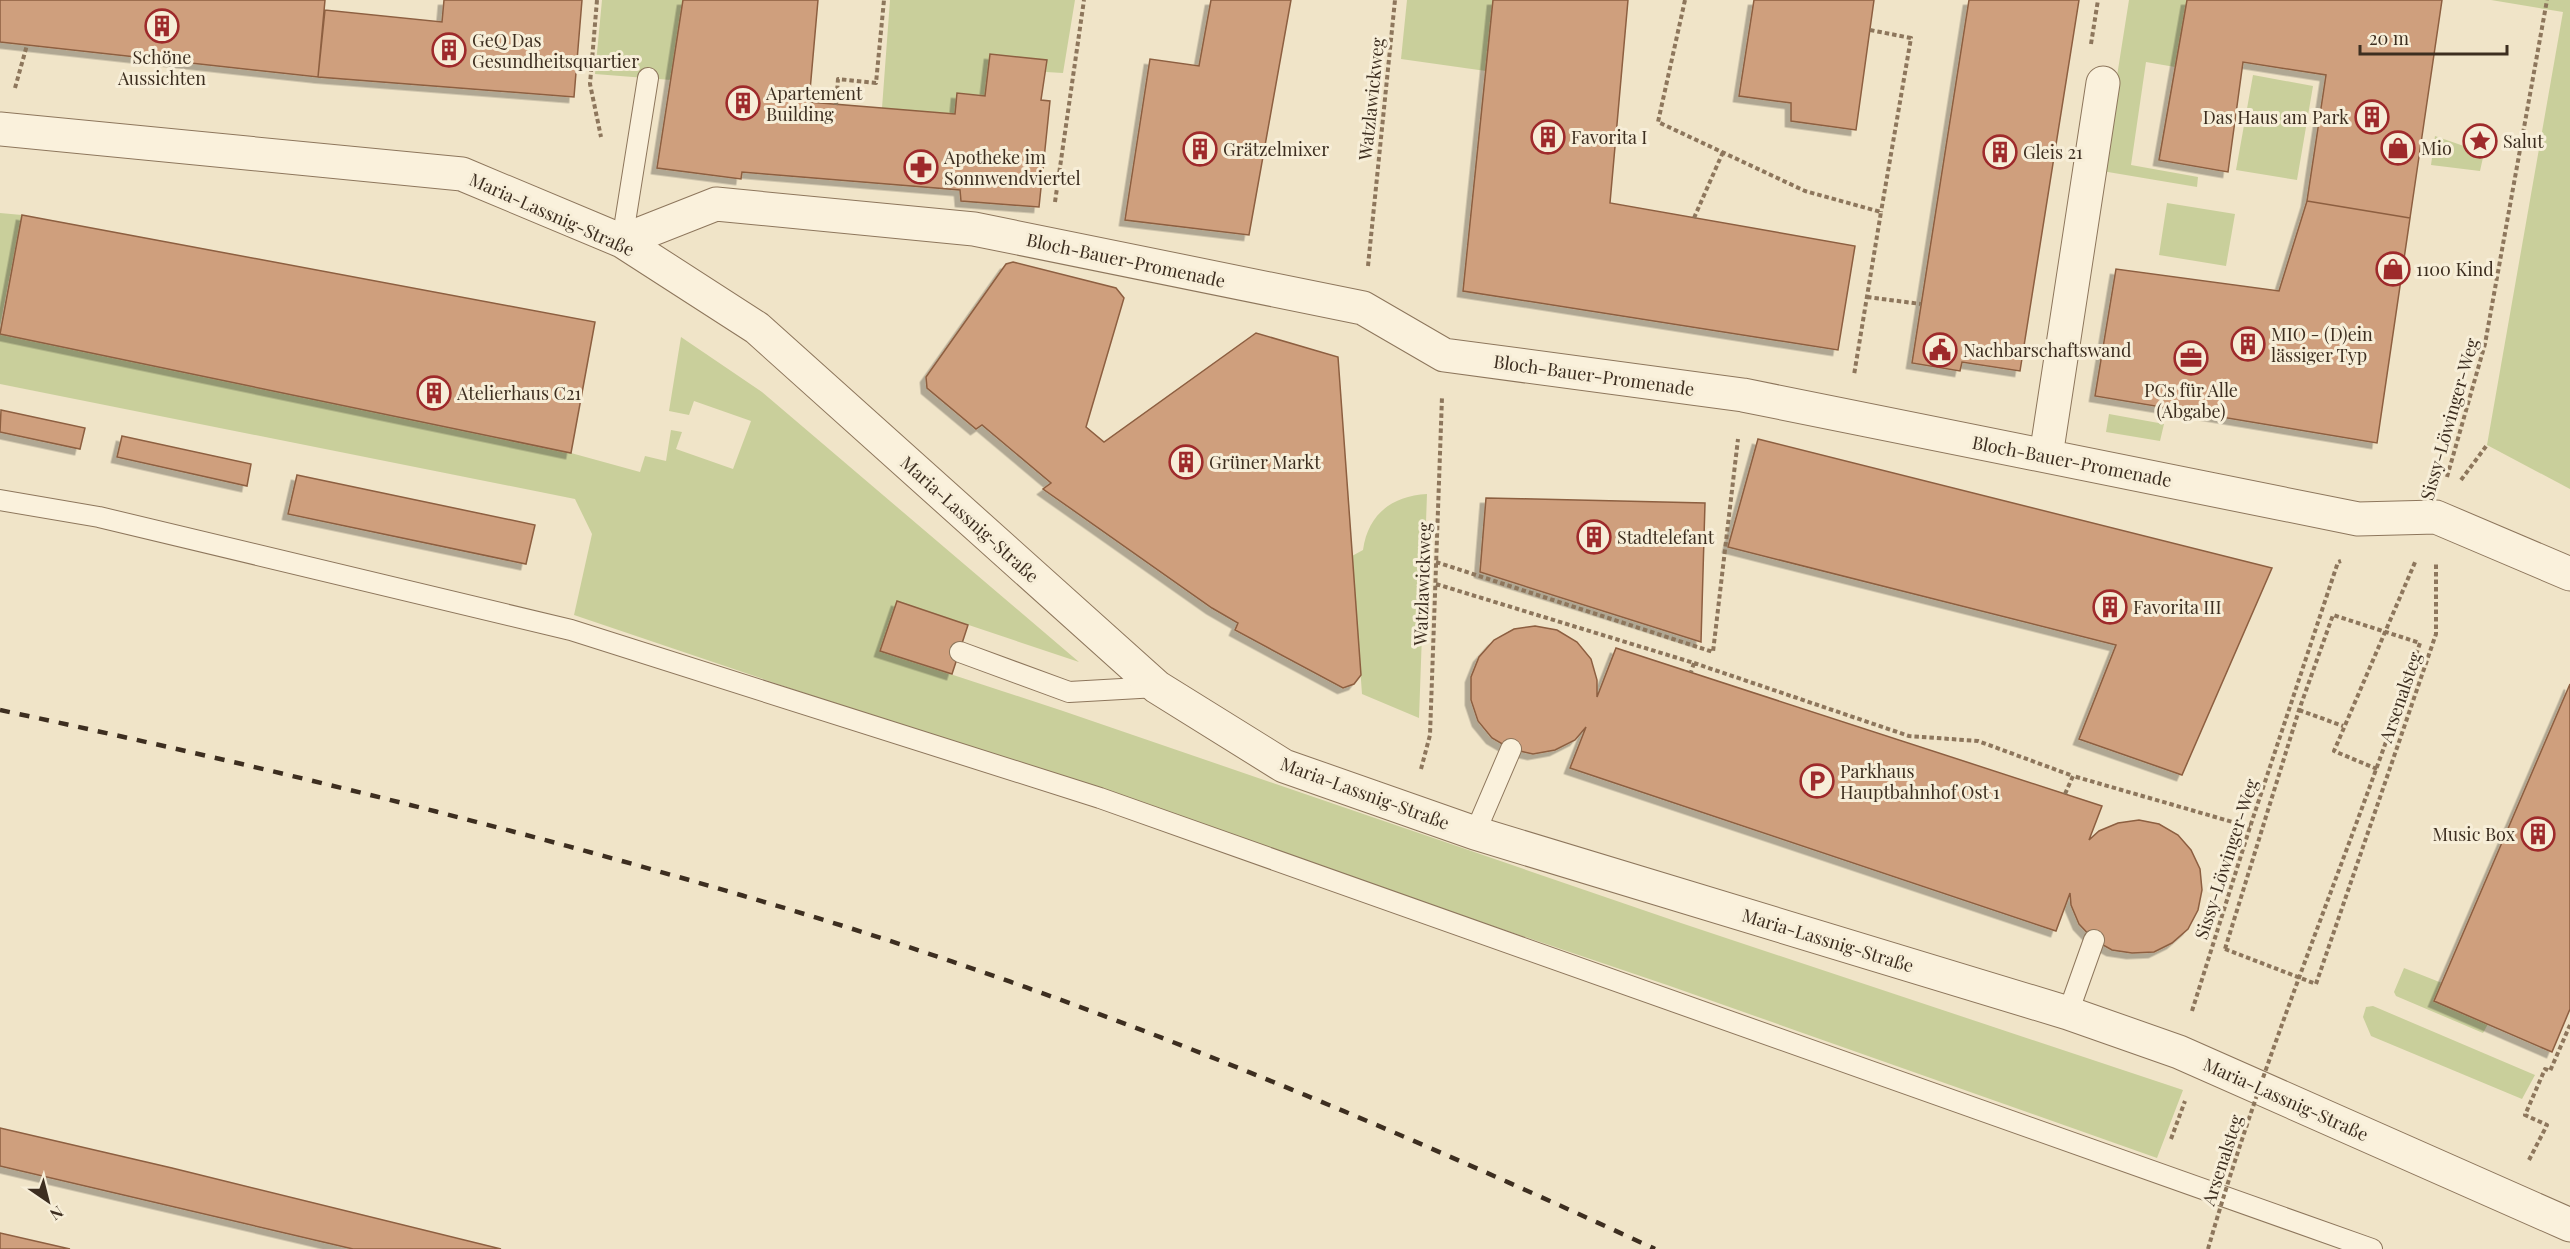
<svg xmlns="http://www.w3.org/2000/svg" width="2570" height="1249" font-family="'Playfair Display',serif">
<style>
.green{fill:#c9cf9b}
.building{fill:#cf9f7d;stroke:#8d5f41;stroke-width:1.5;filter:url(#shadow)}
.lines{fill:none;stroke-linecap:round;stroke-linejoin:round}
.lane-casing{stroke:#8d765c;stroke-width:22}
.street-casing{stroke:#8d765c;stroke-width:35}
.path{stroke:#8d765c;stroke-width:4;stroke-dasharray:4.5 3;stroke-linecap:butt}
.lane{stroke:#faf1dc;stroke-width:20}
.street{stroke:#faf1dc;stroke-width:33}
.rail{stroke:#3d2e20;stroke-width:4.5;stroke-dasharray:10 10;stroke-linecap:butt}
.path-bridge{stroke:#8d765c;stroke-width:4;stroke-dasharray:4.5 3;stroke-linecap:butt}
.labels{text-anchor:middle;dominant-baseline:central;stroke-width:6;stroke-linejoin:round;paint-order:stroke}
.poi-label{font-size:18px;fill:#3d2e20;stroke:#f7eed8;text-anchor:start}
.street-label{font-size:18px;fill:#3d2e20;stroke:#f7eed8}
</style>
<defs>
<filter id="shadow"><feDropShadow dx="-5.5" dy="5.5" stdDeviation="0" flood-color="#0004"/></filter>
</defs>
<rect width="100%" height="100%" fill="#f0e4c8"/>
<!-- green -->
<path class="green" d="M602 0H683L671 80 595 74Z
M890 0H1075L1063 73 1046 72 1047 61 990 54 985 96 958 93 955 114 882 108Z
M1407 0H1493L1486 71 1401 59Z
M2129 0H2187L2175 67 2146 62 2131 165 2198 177 2197 187 2102 171Z
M2491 0H2570V489L2487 445 2563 12Z
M2253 75 2313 86 2297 180 2236 170Z
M2435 136 2484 153 2480 171 2431 165Z
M2167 203 2235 214 2226 266 2159 255Z
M0 213 22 215 0 325Z
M0 334 571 453 640 472 645 456 666 461 671 430 682 432 676 449 733 469 751 421 694 401 689 415 669 411 681 337 762 392 1079 662 897 601 880 651 1063 711 1681 923 2183 1090 2157 1158 1670 986 574 615 592 534 575 499 0 384Z
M2109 414 2164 424 2160 441 2106 432Z
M1427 494 1419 718 1362 694 1352 556 1363 550C1368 514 1392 496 1427 494Z
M2404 968 2442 983 2434 1001 2488 1024 2483 1033 2396 996 2394 992Z
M2373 1006 2535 1075 2522 1099 2371 1036 2363 1017 2366 1007Z"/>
<!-- building -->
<path class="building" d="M0 0H325L318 77 0 42Z
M444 0H582L574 97 318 77 325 10 442 22Z
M683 0H818L809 102 955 114 957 93 985 96 990 54 1047 60 1041 100 1050 101 1039 207 961 201 960 190 742 172 741 179 657 168Z
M1211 0H1291L1249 235 1125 220 1150 59 1199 66Z
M1493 0H1628L1610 203 1855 246 1838 350 1463 291Z
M1754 0H1874L1856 130 1791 121V103L1739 96Z
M1969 0H2079L2020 371 1962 362 1960 371 1912 363Z
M2187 0H2442L2410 218 2307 201 2326 75 2243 62 2228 172 2159 160Z
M2307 201 2410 218 2377 443 2095 396 2116 269 2279 291Z
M22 215 595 322 571 453 0 334Z
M1013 262 1116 288 1124 298 1086 427 1104 442 1256 333 1338 357 1361 675 1354 684 1343 688 1235 630 1238 623 1212 608 1043 489 1051 483 982 425 976 429 927 388 926 377 1006 264Z
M1 410 85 428 80 449 0 432Z
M122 436 251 464 247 486 117 457Z
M1758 439 2272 568 2182 775 2079 739 2116 645 1728 547Z
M297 475 535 525 526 564 288 514Z
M1486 498 1705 503 1701 642 1480 572Z
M897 601 968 625 952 674 880 651Z
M1535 626 1557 630 1577 642 1591 659 1597 680V697L1616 648 2102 806 2089 840 2099 831 2118 823 2139 820 2159 824 2178 835 2191 850 2200 869 2202 890 2198 910 2188 929 2172 943 2154 952 2132 953 2112 950 2094 940 2079 924 2071 905 2070 893 2056 931 1570 768 1586 727 1575 740 1555 750 1533 754 1511 749 1492 738 1478 721 1471 700V677L1479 657 1494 640 1514 629Z
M2570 684V1009L2552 1052 2434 1001Z
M0 1128 172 1168 501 1249H353L0 1166Z
M0 1233 70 1249H0Z"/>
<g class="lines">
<!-- lane casing -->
<g class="lane-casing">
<path id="lane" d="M622 241 648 78
M0 500 99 517 571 630 1100 798 2372 1249
M960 652 1069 692 1157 687
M1475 833 1511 749
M2068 1013 2094 940"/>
</g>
<!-- street casing -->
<g class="street-casing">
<path id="street" d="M0 129 462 174 622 241 757 328 1157 687 1284 766 1475 833 2068 1013 2179 1052 2570 1225
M622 241 716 204 974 229 1363 308 1444 355 1743 395 2358 519 2436 517 2570 574
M2046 456 2103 83"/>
</g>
<!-- path -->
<path class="path" d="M597 0 590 84 601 137
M1685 0 1658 122 1805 191 1881 212 1854 375
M1870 30 1911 38 1881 212
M2091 44 2098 0
M15 88 27 45
M836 105 838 79 876 83 884 0
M1055 202 1084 0
M1694 218 1723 152
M1368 266 1395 0
M1867 297 1921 304
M2447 477 2485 344 2547 0
M2461 480 2487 445
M1436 562 1713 652 1738 439
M1436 584 1694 663 1691 672
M1694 663 1909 736 1978 741 2073 776
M2299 710 2343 726
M1421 769 1430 735 1442 397
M2377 769 2334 751 2416 560
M2065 794 2073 776 2250 827
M2225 949 2316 984 2436 634V563
M2192 1011 2250 827 2338 562 2341 561
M2171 1139 2185 1101
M2529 1160 2547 1125 2525 1115 2545 1069 2550 1071 2570 1025"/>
<!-- lane -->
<use href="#lane" class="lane"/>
<!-- street -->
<use href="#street" class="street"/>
<!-- rail -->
<path class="rail" d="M0 710C277 769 553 837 824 920 1109 1008 1385 1124 1655 1249"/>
<!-- path-bridge -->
<path class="path-bridge" d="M2208 1249C2267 1044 2353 846 2420 643L2333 615 2299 710 2225 949"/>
</g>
<!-- icons -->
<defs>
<g id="building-ring" transform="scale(1.725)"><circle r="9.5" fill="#f7eed8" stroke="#9e2a2b" stroke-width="1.5"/><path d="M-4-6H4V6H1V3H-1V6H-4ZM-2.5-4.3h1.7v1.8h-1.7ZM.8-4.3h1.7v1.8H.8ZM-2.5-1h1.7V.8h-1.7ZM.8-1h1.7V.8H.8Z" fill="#9e2a2b"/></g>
<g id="sight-ring" transform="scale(1.725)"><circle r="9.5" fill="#f7eed8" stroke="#9e2a2b" stroke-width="1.5"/><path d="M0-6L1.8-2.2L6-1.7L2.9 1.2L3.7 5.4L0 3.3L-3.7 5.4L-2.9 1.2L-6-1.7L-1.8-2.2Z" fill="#9e2a2b"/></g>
<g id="shop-ring" transform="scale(1.725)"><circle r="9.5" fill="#f7eed8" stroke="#9e2a2b" stroke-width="1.5"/><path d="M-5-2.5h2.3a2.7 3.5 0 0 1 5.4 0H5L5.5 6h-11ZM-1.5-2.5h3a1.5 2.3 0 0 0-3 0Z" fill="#9e2a2b"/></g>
<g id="pharmacy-ring" transform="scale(1.725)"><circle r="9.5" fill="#f7eed8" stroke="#9e2a2b" stroke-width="1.5"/><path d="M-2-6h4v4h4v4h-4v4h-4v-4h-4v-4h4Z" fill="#9e2a2b"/></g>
<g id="civic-ring" transform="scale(1.725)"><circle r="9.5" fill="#f7eed8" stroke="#9e2a2b" stroke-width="1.5"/><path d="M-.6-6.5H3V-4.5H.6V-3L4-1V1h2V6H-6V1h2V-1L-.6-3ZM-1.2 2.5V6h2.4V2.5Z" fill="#9e2a2b"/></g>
<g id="office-ring" transform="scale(1.725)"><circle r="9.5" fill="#f7eed8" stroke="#9e2a2b" stroke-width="1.5"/><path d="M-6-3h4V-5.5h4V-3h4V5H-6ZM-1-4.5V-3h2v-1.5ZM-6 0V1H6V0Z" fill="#9e2a2b"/></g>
<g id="parking-ring" transform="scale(1.725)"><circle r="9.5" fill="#f7eed8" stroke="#9e2a2b" stroke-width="1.5"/><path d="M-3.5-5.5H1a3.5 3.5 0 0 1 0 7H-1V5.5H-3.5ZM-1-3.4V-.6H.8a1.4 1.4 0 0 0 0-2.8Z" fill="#9e2a2b"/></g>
</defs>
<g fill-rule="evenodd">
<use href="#building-ring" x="162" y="26"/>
<use href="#building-ring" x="449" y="50"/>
<use href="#building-ring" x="743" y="103"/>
<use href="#building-ring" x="2372" y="117"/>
<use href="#building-ring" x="1548" y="137"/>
<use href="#sight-ring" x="2480" y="141"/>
<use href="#shop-ring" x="2398" y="148"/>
<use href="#building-ring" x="1200" y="149"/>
<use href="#building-ring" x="2000" y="152"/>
<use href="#pharmacy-ring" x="921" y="167"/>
<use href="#shop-ring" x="2393" y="269"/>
<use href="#building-ring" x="2248" y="344"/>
<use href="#civic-ring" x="1940" y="350"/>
<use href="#office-ring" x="2191" y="358"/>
<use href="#building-ring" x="434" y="393"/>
<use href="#building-ring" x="1186" y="462"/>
<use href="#building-ring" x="1594" y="537"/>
<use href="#building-ring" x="2110" y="607"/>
<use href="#parking-ring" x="1817" y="781"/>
<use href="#building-ring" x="2538" y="834"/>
</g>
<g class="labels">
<!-- poi labels -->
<g class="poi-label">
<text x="472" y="40">GeQ Das<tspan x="472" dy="21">Gesundheitsquartier</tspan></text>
<text x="162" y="57" text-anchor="middle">Schöne<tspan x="162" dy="21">Aussichten</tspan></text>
<text x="766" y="93">Apartement<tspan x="766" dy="21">Building</tspan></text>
<text x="2349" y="117" text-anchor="end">Das Haus am Park</text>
<text x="1571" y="137">Favorita I</text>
<text x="2503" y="141">Salut</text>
<text x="2421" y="148">Mio</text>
<text x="1223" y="149">Grätzelmixer</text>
<text x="2023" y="152">Gleis 21</text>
<text x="944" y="157">Apotheke im<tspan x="944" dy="21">Sonnwendviertel</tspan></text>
<text x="2416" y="269">1100 Kind</text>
<text x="2271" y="334">MIO - (D)ein<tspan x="2271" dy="21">lässiger Typ</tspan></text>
<text x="1963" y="350">Nachbarschaftswand</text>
<text x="2191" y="390" text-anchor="middle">PCs für Alle<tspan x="2191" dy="21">(Abgabe)</tspan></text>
<text x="457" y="393">Atelierhaus C21</text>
<text x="1209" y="462">Grüner Markt</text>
<text x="1617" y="537">Stadtelefant</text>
<text x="2133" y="607">Favorita III</text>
<text x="1840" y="771">Parkhaus<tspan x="1840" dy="21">Hauptbahnhof Ost 1</tspan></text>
<text x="2515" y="834" text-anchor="end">Music Box</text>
</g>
<!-- street labels -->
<g class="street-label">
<text transform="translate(1371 99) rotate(-84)">Watzlawickweg</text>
<text transform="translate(552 214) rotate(24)">Maria-Lassnig-Straße</text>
<text transform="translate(1126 260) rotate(12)">Bloch-Bauer-Promenade</text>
<text transform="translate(1594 375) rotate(8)">Bloch-Bauer-Promenade</text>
<text transform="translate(2449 419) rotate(-74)">Sissy-Löwinger-Weg</text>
<text transform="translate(2072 461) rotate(11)">Bloch-Bauer-Promenade</text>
<text transform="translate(970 519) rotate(42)">Maria-Lassnig-Straße</text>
<text transform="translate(1422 584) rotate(-88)">Watzlawickweg</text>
<text transform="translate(2400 697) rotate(-71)">Arsenalsteg</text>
<text transform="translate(1365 793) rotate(20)">Maria-Lassnig-Straße</text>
<text transform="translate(2226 859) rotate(-72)">Sissy-Löwinger-Weg</text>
<text transform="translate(1828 940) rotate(17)">Maria-Lassnig-Straße</text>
<text transform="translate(2286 1099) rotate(24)">Maria-Lassnig-Straße</text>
<text transform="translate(2222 1160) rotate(-72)">Arsenalsteg</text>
</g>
</g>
<!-- north arrow -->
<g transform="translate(48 1201) rotate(145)" stroke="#f7eed8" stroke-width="4.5" paint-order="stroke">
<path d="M0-4.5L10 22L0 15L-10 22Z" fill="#3d2e20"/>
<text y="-9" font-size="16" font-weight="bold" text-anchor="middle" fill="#3d2e20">N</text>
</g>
<!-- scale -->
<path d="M2360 45v9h147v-9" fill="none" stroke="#3d2e20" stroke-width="3"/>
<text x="2369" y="45" font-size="18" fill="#3d2e20" stroke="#f7eed8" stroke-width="4.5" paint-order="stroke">20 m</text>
</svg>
